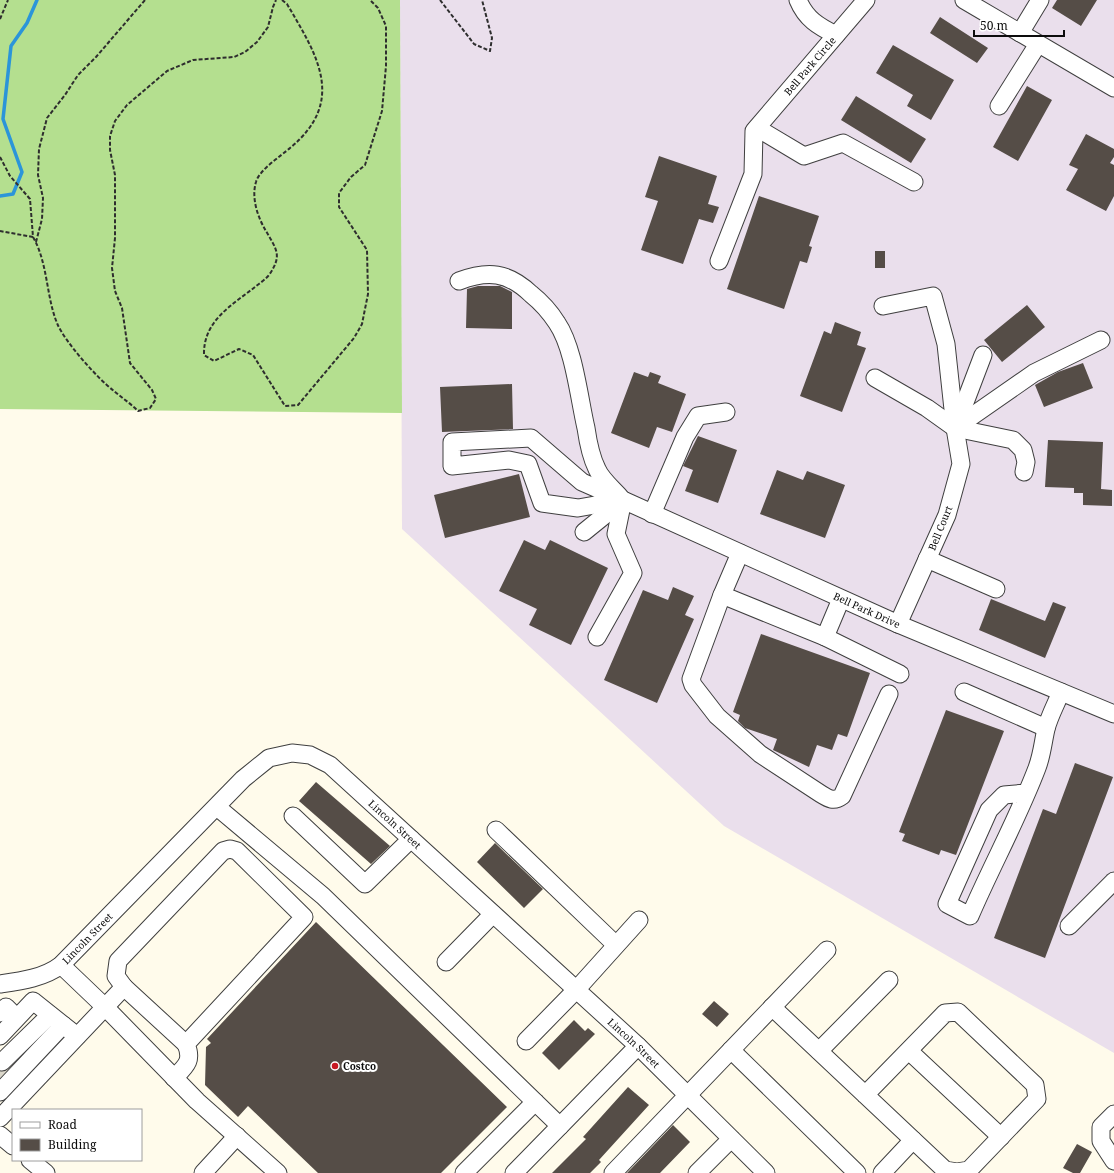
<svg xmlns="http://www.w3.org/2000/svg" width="1114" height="1173" font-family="'Noto Serif',serif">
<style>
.industrial{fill:#eadfec}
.forest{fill:#b4df8f}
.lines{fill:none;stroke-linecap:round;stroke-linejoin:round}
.stream{stroke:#2b95d9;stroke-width:3.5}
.building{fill:#554d47}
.minor-tunnel{stroke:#dbd7ca;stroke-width:17;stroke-dasharray:17 8;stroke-linecap:butt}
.minor-casing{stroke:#3f3f3f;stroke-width:19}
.path{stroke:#2e2e2e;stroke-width:2;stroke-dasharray:4 2;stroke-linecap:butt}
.minor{stroke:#fff;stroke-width:17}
.poi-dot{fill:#c71822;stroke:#fff;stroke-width:1.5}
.labels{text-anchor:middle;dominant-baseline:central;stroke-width:4;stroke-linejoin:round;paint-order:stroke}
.street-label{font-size:10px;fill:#0c0c0c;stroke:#fff}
.poi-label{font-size:10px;font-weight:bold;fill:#0c0c0c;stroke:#fff;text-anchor:start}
</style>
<rect width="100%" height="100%" fill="#fffbeb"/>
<!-- industrial -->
<path class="industrial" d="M400 0H1114V1053L724 826 402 529Z"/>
<!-- forest -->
<path class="forest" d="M0 0H400L402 413 0 409Z"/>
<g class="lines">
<!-- stream -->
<path class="stream" d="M0 196 13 194 22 172 3 119 11 46 27 23 37 0"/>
</g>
<!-- building -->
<path class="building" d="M1057 0H1097L1081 26 1052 8Z
M940 17 988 48 977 63 930 33Z
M893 45 954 80 931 120 907 106 913 95 876 73Z
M1027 86 1052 100 1018 161 993 147Z
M856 96 926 139 911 163 841 120Z
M1086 134 1114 149V157L1110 163 1114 165V196L1106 211 1066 190 1078 169 1069 165Z
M659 156 717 176 708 204 719 207 713 223 699 219 683 264 641 250 658 201 645 197Z
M759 196 819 216 809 246 812 247 807 263 800 261 784 309 727 289Z
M875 251H885V268H875Z
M478 286H500L512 292V329L466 328 467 289Z
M1027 305 1045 327 1002 362 984 340Z
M835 322 861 332 857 345 866 348 842 412 800 396 824 331 831 334Z
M1083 363 1093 388 1044 407 1035 385 1058 372Z
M634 372 648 377 650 372 661 376 658 383 686 394 672 432 657 427 649 448 611 433Z
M512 384 513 429 442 432 440 387Z
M698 436 737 450 718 503 685 491 693 470 683 466Z
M1048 440 1103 442 1101 489 1112 490V506L1083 505V493H1074V488L1045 487Z
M777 470 803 480 807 471 845 485 825 538 760 514Z
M519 474 530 517 445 538 434 495Z
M524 540 545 550 550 540 608 568 571 645 529 625 537 609 499 591Z
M673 587 694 596 685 615 694 619 657 703 604 680 643 590 668 600Z
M991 599 1045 621 1053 602 1066 607 1045 658 979 630Z
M761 634 870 673 847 737 838 734 832 750 817 745 809 767 773 750 777 739 745 728 738 721 740 715 733 712Z
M946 710 1004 731 956 855 941 850 939 855 902 841 905 834 899 832Z
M1075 763 1113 777 1045 958 994 938 1043 809 1056 814Z
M316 782 390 846 371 864 299 801Z
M495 843 543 889 524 908 477 862Z
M316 922 507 1107 441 1173H318L248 1106 238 1117 205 1085 206 1047 211 1043 207 1039Z
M714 1001 729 1014 717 1027 702 1014Z
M574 1020 585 1031 588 1028 595 1034 559 1070 542 1053Z
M628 1087 649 1105 599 1160 601 1162 590 1173H552L586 1139 583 1137Z
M673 1125 690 1142 660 1173H627Z
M1077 1144 1092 1152 1080 1173H1073L1063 1168Z"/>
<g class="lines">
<!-- minor-tunnel -->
<path class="minor-tunnel" d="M0 1079 9 1070"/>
<!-- minor casing -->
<g class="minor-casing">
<g id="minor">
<path d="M798 0C806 19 818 26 836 35"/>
<path d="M964 0 1114 88"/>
<path d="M1020 33 1040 0"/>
<path d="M999 106 1038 44"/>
<path d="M757 128 804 156 843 143 914 182"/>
<path id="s1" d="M719 261 753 174 754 131 866 0"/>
<path d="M459 281C488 270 508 272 531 294 541 302 550 312 557 323 574 348 579 398 586 428 588 442 591 457 597 469 601 479 613 489 620 497"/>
<path d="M883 306 933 296 946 344 955 428 961 464 947 515 898 624"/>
<path d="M875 378 927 408 955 428 1013 440 1023 450 1026 462 1024 472"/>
<path d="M956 426 983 355"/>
<path d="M955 428 1034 373 1101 340"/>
<path id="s2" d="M623 500 578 508 542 503 528 464 509 460 452 466V442L531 438 582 482 623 500 898 624 1114 714"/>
<path d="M652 514 685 437 698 416 726 412"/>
<path d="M584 532 621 502"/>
<path d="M740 553 722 595 691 679 693 685 717 716 760 754 821 794C829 799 834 802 842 796L889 694"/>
<path d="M927 559 996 589"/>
<path d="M722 595 825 637 841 599"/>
<path d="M597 637 633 573 616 534 623 500"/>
<path d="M825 637 900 674"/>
<path d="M964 692 1046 728"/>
<path d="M1026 793 1004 795 989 810 947 904 970 916C991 867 1018 818 1037 768 1042 755 1043 742 1046 729 1049 717 1056 704 1061 692"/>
<path d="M217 807 323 896 560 1126 514 1173"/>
<path d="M293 816 365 884 411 839"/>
<path d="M496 830 616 945"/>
<path d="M1069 926 1114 881"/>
<path d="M446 962 493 914"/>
<path d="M61 965 105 1007 197 1101 278 1173"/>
<path id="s3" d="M0 984C21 981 44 978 61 965L243 779 269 758 292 753 310 755 330 765 638 1046 766 1173"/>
<path d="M124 987 186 1044"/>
<path d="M772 1007 945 1170 957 1172 969 1170 1037 1099 1035 1085 958 1012 945 1013 865 1095"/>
<path d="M0 1013 6 1007 12 1013"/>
<path d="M0 1036 33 1001 77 1036"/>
<path d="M526 1041 576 990 639 920"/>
<path d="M731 1050 857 1173"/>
<path d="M819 1051 889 980"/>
<path d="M909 1051 1001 1137"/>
<path d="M2 1062 50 1015"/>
<path d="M0 1092 63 1025"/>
<path d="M1114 1114 1101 1127V1141L1114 1161"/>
<path d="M0 1118 124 987 116 976 118 961 223 851 230 849 237 851 304 917 186 1044C193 1061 186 1066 174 1078"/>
<path d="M560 1126 638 1046"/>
<path d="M0 1135 13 1146"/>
<path d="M30 1160 46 1173"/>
<path d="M203 1173 237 1136"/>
<path d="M464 1173 535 1102"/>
<path d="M613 1173 827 950"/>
<path d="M697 1173 731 1139"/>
<path d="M882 1173 913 1140"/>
</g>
</g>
<!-- path -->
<path class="path" d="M282 0 287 4C317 55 347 101 290 148 281 156 259 170 256 182 251 198 258 218 266 231 276 249 283 255 269 275 266 279 260 283 255 287 232 305 203 321 204 355L214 361 239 349 253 355 285 406 298 405 354 338 362 324 368 294 367 250 339 207V193L351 177 365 165 382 111 386 66V26L378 8 370 0
M440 0 474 44 490 51 492 38 482 0
M0 19 8 0
M0 157 10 176 30 199 33 237 0 231
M33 237C48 263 46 296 57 323 64 341 98 379 114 391 122 398 130 403 138 411L150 408 156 399 152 390 130 363 122 308 115 291 112 268 115 238V175L110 150V136L115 121 127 105 167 71 193 60 234 57 245 52 257 42 268 27 273 7 276 0
M36 242 42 219 43 198 38 175 39 149 47 118 65 95 78 75 96 57 145 0"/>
<!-- minor -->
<use href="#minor" class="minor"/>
</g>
<!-- markers -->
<circle class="poi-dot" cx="335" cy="1066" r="4"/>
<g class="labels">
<!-- street labels -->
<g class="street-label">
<text stroke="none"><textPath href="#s1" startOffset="222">Bell Park Circle</textPath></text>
<text transform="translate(940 528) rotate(-68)">Bell Court</text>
<text stroke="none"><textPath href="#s2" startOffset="683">Bell Park Drive</textPath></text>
<text stroke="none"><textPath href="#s3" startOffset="510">Lincoln Street</textPath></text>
<text stroke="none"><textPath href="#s3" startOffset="102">Lincoln Street</textPath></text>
<text stroke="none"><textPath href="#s3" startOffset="834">Lincoln Street</textPath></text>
</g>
<!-- poi labels -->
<g class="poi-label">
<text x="343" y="1066">Costco</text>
</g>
</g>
<!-- legend -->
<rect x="12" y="1109" width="130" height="52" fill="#ffffff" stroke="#9e9e9e"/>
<rect x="20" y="1122" width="20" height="6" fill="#ffffff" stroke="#9e9e9e"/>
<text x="48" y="1129" font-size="12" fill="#0c0c0c">Road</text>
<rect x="20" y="1139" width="20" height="12" fill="#554d47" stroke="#9e9e9e"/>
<text x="48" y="1149" font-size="12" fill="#0c0c0c">Building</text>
<!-- scale -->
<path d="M974 30v6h90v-6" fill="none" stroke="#0c0c0c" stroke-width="2"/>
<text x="980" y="30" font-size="12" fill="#0c0c0c" stroke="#ffffff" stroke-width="3" paint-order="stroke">50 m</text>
</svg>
